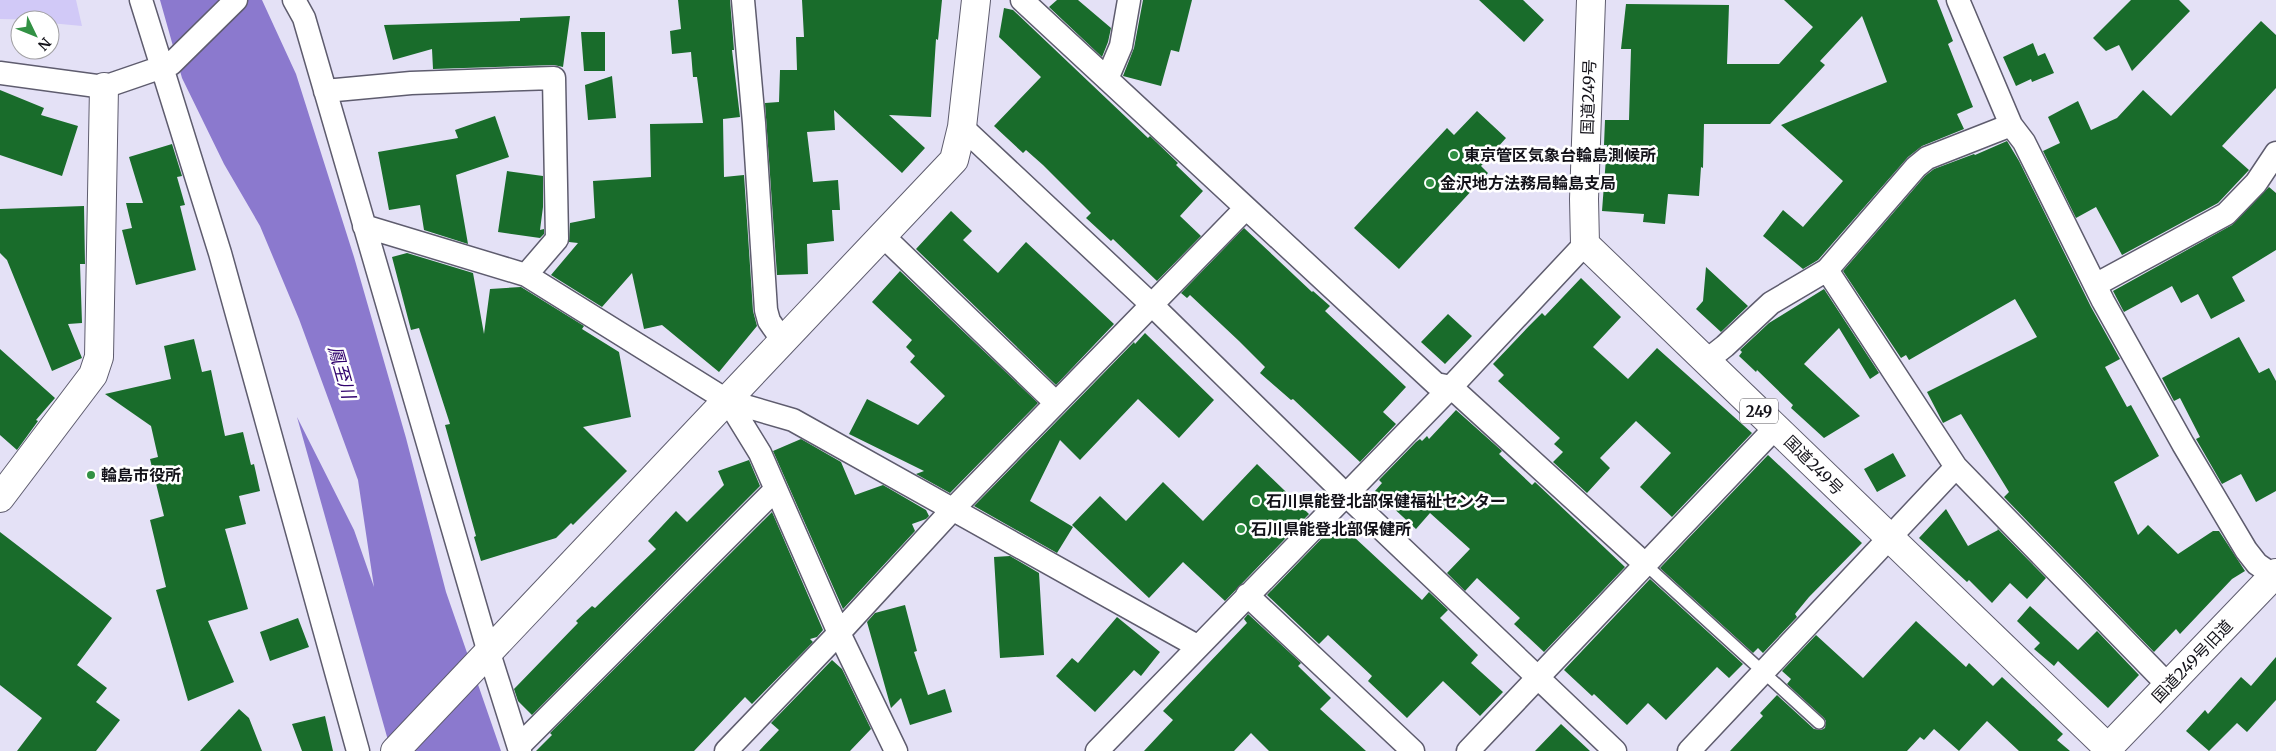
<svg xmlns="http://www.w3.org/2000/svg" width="2276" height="751" font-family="Merriweather,'Noto Sans JP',serif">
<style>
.green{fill:#d1c9f7}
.water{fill:#8b79ce}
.building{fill:#196c2b}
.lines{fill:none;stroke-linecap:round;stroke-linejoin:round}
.service-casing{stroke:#5e5c6e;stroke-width:14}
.minor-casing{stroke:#5e5c6e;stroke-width:25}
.tertiary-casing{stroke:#5e5c6e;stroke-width:30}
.trunk-casing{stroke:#5e5c6e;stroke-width:30}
.service{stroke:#fff;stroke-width:11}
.minor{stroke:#fff;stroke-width:22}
.tertiary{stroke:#fff;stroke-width:28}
.trunk{stroke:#fff;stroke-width:28}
.poi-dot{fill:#329144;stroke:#fff;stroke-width:2}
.labels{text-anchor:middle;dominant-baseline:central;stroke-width:5;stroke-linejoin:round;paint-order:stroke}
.shield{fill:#fff;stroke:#5a595e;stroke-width:1}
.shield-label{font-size:15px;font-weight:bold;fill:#131219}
.street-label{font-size:16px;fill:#131219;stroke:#fff}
.poi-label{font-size:16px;font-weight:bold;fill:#131219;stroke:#fff;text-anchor:start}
.water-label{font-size:18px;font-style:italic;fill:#31036e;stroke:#fff}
</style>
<rect width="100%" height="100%" fill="#e4e1f6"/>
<!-- green -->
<path class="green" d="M0 0H76L82 26 50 23V20L0 19Z"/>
<!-- water -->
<path class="water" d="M160 0H262L296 74 354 257 406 438 446 592 501 751H391L297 417 354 530 374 587 358 480 299 319 260 226 224 164 182 78Z"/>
<!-- building -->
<path class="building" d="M678 0H730L734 50H732L740 117 723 119 724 177 744 175 753 311 757 326 719 372 662 325 644 329 632 273 602 307 551 275 578 243 569 242 570 223 595 218 593 181 651 177 650 124 703 123 697 77H693L691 52 672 54 670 31 681 29Z
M802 0H942L938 40 936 39 931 117 889 115 925 148 902 173 834 110 835 130 807 132 813 182 838 180 840 210H832L834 241 807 244 808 274 777 275 765 103 779 102 780 70H797L796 37H804Z
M1057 0H1078L1111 28 1108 42 1102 57 1049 7Z
M1143 0H1192L1179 52 1171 50 1161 86 1123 76 1134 48Z
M1479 0H1523L1544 20 1524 42Z
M1784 0H1937L1953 41 1948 44 1973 107 1957 114 1964 129 1922 146 1908 157 1818 260 1803 269 1763 236 1783 210 1803 227 1843 181 1781 125 1887 82 1862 16 1820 61 1825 65 1770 124H1704L1703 168 1701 167 1699 196 1668 194 1665 224 1643 222 1644 214 1602 211 1607 145H1604L1605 120H1629L1631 49H1621L1626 4 1729 5 1727 64H1779L1813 27Z
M2131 0H2179L2190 11 2132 71 2119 45 2106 51 2093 38Z
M1004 8 1013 10 1148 138 1150 136 1178 163 1176 165 1203 191 1180 216 1201 236 1157 281 1113 239 1111 241 1086 218 1091 213 1043 165 1026 150 1023 153 994 126 1041 77 999 37Z
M570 16 563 67 554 65 433 69 432 49 393 60 384 25 520 21V18Z
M2261 21 2276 35V88L2222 146 2249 170 2218 203 2122 255 2096 207 2076 218 2043 151 2060 143 2048 117 2078 101 2091 130 2117 118 2143 90 2171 116Z
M581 32H605V71H584Z
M2033 43 2038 56 2045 53 2054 73 2032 82 2031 79 2016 86 2003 57Z
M612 76 616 118 588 120 585 85Z
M0 90 44 108 41 115 78 126 62 176 0 155Z
M1477 111 1506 138 1481 166 1488 173 1399 269 1354 228 1447 128 1454 135Z
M495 116 509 157 456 175 468 244 424 230 420 205 389 210 378 152 458 138 455 130Z
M2007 141 2019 161 2091 307 2120 359 2105 367 2127 407 2131 405 2159 456 2114 482 2138 535 2148 525 2178 554 2213 531H2219L2245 571 2232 579 2180 634 2176 629 2154 652 2004 497 2009 492 1961 414 1943 423 1927 392 2037 337 2015 299 1909 360 1906 355 1901 358 1843 271 1925 176 1934 169 1974 154 1975 155Z
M172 144 182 176 177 177 185 205 180 206 196 270 136 285 122 230 132 228 126 203H143L129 157Z
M507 171 543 176V207L540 230 544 229V234L540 238 498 232Z
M2269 187 2276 193V250L2232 277 2245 301 2211 319 2198 294 2181 303 2172 286 2124 312 2113 291 2232 225Z
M84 206 85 264H80L82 323 68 324 82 358 52 371 7 260 0 253V209Z
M951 211 972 231 963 240 998 273 1026 242 1114 324 1056 385 916 249Z
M1244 228 1312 292 1313 291 1330 306 1325 311 1406 387 1383 412 1396 424 1360 462 1293 399 1291 400 1260 373 1265 367 1239 341 1190 295 1187 298 1181 293Z
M407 253 473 273 484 334 490 289 521 287 584 326 582 329 619 352 631 417 583 427 627 471 573 525 571 523 556 538 481 561 474 537 476 536 445 425 450 424 419 328 411 330 392 257Z
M1706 267 1748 306 1721 332 1696 309 1703 301Z
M900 271 1038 403 950 493 916 474 924 471 849 434 867 399 918 425 945 396 910 362 915 356 906 347 912 340 872 302Z
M1581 278 1621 317 1593 347 1628 379 1657 348 1752 433 1672 517 1640 487 1671 453 1636 421 1600 458 1610 468 1587 493 1553 462 1563 452 1554 444 1560 438 1498 381 1504 375 1493 364 1529 326 1542 313 1545 316Z
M1824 289 1879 373 1870 379 1839 328 1804 364 1860 416 1824 438 1791 408 1793 405 1757 370 1756 372 1739 356 1742 352 1740 350 1769 323Z
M1448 314 1472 336 1445 364 1421 342Z
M1145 333 1214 400 1179 438 1138 399 1080 460 1060 440 1030 501 1073 527 1057 553 974 506 1134 342 1135 344Z
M2239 337 2259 373 2269 368 2276 381V491L2256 502 2241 474 2222 484 2196 439 2200 437 2180 398 2174 401 2162 378Z
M194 339 202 372 211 370 225 436 243 432 251 465 254 464 260 491 239 496 246 524 225 529 248 609 208 621 234 682 188 701 156 590 166 587 150 520 164 516 150 459 158 457 151 426 105 394 171 379 164 346Z
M0 349 55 398 36 420 38 421 17 450 0 435Z
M1456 410 1502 451 1499 454 1532 485 1535 482 1625 567 1544 652 1514 624 1520 618 1477 578 1465 591 1447 573 1470 549 1430 513 1416 529 1375 491 1382 483 1379 480 1416 442 1420 439 1422 441 1427 436 1429 439Z
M801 439 841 462 855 495 883 485 926 510 929 516 926 519 912 524 915 531 843 609 773 451Z
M1893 453 1906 476 1877 492 1864 469Z
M1768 455 1862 543 1809 597 1795 614 1797 617 1763 653 1758 648 1753 653 1660 568Z
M749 460 760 486 532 715 518 701 514 689 578 623 576 621 592 606 595 608 656 549 648 541 676 511 687 522 724 485 718 471Z
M1257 464 1309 514 1225 601 1183 562 1149 598 1072 525 1100 496 1126 521 1163 482 1203 521Z
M1946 509 1968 546 1998 530 1997 528 2046 578 2027 599 2010 583 1992 603 1969 580 1967 582 1919 538Z
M772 512 823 630 817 637 810 639 813 642 752 704 745 697 694 751H536L552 735 550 733Z
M1340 524 1422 600 1429 592 1448 610 1440 618 1478 655 1471 663 1503 692 1480 716 1443 681 1407 718 1368 681 1372 676 1328 635 1319 644 1267 595 1328 532 1330 534Z
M0 532 112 618 77 665 107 688 96 702 120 720 96 751H17L42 718 0 685Z
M1010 556 1039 573 1044 655 1000 658 994 557Z
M1650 579 1743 664 1729 678 1717 667 1666 720 1648 703 1627 725 1594 694 1592 696 1564 670Z
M905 605 917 651 914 652 928 695 945 689 952 712 910 725 901 698 891 708 867 622 875 613Z
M2030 606 2078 650 2097 631 2139 675 2108 708 2058 661 2054 666 2034 649 2040 643 2017 621Z
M1248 614 1301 663 1298 666 1331 698 1320 709 1366 751H1269L1251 733 1234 751H1144L1173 720 1163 711 1247 623 1244 619Z
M1117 617 1160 652 1141 676 1134 670 1095 712 1056 676 1072 658 1078 663Z
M298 618 309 647 270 661 260 632Z
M1916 621 1966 667 1969 663 1993 686 2002 677 2063 734 2057 740 2070 751H2019L1987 721 1959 751 1934 729 1924 740 1920 737 1907 751H1730L1763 716 1760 713 1777 695 1814 729 1821 730 1825 728 1826 721 1824 718 1787 684 1791 679 1782 671 1816 635 1863 678Z
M2276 657V700L2247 732 2237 723 2209 751 2186 731 2205 710 2208 714 2241 677 2251 686Z
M832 660 842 669 871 729 850 751H759L779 730 771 723Z
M239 709 249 718 262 751H200Z
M325 716 333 751H302L292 724Z
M1561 724 1590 751H1535Z"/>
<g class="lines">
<!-- service casing -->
<g class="service-casing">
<path id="service" d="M1646 565 1819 723"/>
</g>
<!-- minor casing -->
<g class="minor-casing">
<path id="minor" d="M141 0 220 253 358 751
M294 0 304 18 489 653 520 751
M743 0 754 123 766 310 769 321 783 341
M1022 0 1436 384 1451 387 1646 565
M1958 0 2011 125 2024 142 2103 301 2183 444 2246 550 2257 564 2276 577
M0 73 104 87 171 64 236 0
M1107 79 1121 46 1129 0
M325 91 411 83 554 78 557 239 526 275
M962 127 1152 305 1346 495 1615 751
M364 226 526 275 728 401 793 420 1197 646
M883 236 1056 403
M1827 270 1956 467 2168 685
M2097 284 2226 214 2256 183 2276 153
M1706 361 1725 346 1771 303 1827 270 1916 167 1927 158 2011 125
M728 401 760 453 839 633 896 751
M1247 595 1413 751
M519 746 775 490
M726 751 839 633 953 509 1246 208
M1097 751 1451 387 1585 244
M1468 751 1776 427
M1689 751 1956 467"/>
</g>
<!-- tertiary casing -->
<g class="tertiary-casing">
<path id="tertiary" d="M0 498 93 375 99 357 104 87
M2108 748 2276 573
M395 751 954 160 962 127 976 0"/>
</g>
<!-- trunk casing -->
<g class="trunk-casing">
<path id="trunk" d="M1591 0 1584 199 1585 244 2108 748 2105 751"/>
</g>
<!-- service -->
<use href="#service" class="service"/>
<!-- minor -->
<use href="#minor" class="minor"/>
<!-- tertiary -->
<use href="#tertiary" class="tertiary"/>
<!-- trunk -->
<use href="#trunk" class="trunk"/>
</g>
<!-- markers -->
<g class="poi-dot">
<circle cx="1454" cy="155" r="5"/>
<circle cx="1430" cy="183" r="5"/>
<circle cx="91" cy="475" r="5"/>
<circle cx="1256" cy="501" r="5"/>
<circle cx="1241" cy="529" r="5"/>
</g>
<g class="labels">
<!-- shield labels -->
<rect class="shield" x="1740" y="398.5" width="38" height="25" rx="4"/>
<g class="shield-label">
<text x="1759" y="411">249</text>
</g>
<!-- street labels -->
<g class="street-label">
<text transform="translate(1588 97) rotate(-88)">国道249号</text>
<text transform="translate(1814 465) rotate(45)">国道249号</text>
<text transform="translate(2192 661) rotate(-46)">国道249号旧道</text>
</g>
<!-- poi labels -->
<g class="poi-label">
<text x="1464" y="155">東京管区気象台輪島測候所</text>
<text x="1440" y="183">金沢地方法務局輪島支局</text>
<text x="101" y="475">輪島市役所</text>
<text x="1266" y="501">石川県能登北部保健福祉センター</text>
<text x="1251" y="529">石川県能登北部保健所</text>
</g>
<!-- water labels -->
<g class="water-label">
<text transform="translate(342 372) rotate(74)">鳳至川</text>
</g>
</g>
<!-- north arrow -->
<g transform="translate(35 35) rotate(133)"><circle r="24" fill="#ffffff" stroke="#a1a0a3"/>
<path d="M0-4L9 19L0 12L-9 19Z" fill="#329144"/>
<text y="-8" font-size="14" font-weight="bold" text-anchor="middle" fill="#131219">N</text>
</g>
</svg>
